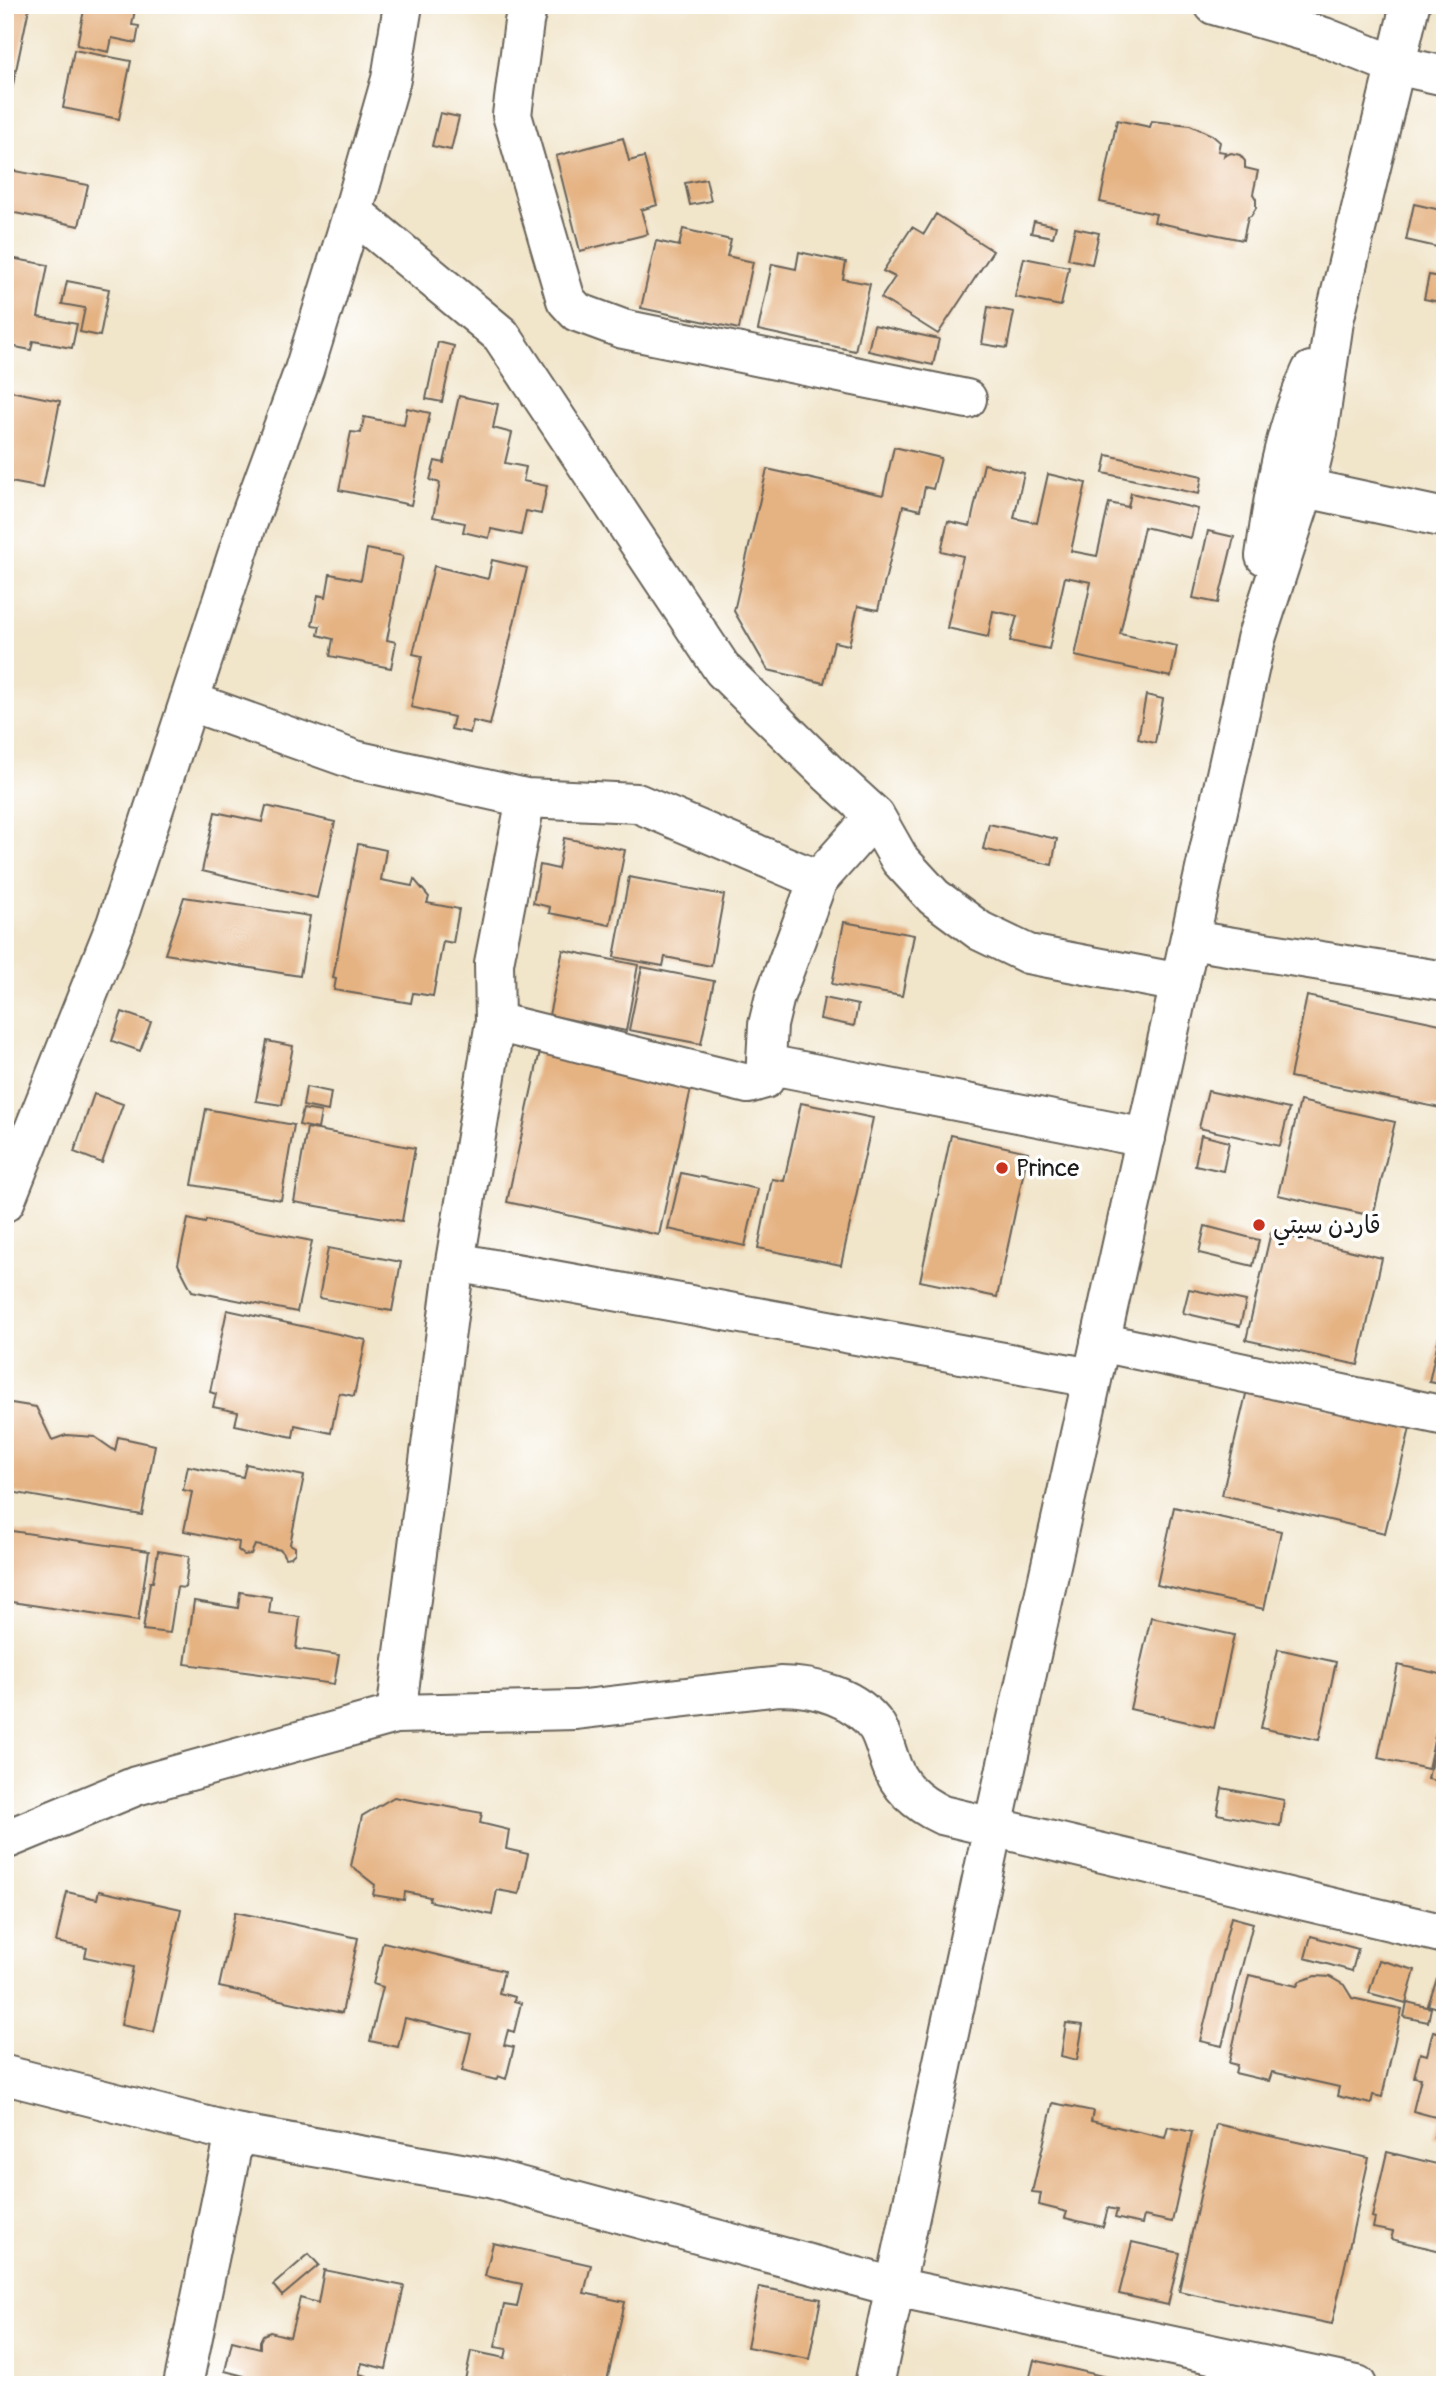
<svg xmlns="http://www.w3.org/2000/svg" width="1450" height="2390" font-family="Pangolin,'Playpen Sans Arabic',sans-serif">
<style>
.building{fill:#e5b282}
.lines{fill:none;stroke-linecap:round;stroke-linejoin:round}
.minor-casing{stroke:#676259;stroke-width:42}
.tertiary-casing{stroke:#676259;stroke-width:42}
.minor{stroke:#fff;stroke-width:38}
.tertiary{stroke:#fff;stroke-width:38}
.poi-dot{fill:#c8321e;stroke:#fff;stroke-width:2.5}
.labels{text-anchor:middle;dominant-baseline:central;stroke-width:7;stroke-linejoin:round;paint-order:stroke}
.poi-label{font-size:24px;fill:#1c1c1c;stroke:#fff;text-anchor:start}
</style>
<rect width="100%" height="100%" fill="#fff"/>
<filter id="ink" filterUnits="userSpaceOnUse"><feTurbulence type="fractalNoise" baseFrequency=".0143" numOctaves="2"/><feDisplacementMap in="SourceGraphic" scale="14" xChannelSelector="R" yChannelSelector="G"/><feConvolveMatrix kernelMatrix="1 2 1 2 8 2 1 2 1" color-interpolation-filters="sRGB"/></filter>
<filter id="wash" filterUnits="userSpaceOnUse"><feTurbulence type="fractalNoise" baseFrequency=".00686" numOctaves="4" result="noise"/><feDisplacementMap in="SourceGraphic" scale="28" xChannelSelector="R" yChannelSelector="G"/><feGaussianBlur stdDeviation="1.57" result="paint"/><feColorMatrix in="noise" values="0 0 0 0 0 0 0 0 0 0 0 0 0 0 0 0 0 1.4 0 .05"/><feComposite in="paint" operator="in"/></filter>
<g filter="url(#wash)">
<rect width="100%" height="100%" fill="#f1e5ca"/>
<g id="blocks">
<!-- building -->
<path class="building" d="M5 5 29 8 11 94 5 93Z
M85 5H136L132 25 139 26 136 43 112 38 109 52 77 45Z
M74 50 131 61 119 119 63 108Z
M440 113 459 117 451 150 432 146Z
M1117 120 1150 127 1152 121 1190 125 1212 135 1220 142 1218 151 1225 152 1224 156 1231 153 1240 155 1245 161V168L1258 171 1253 194 1256 199V208L1251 216 1248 217 1243 240 1154 222 1156 214 1100 202Z
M623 138 629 161 644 157 657 205 641 210 648 234 580 251 556 156Z
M5 169 88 185 79 226 5 211Z
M706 179 711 201 690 205 685 183Z
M1414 204 1445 211 1437 247 1406 240Z
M936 214 993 251 938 334 881 298 895 277 883 271 912 227 924 234Z
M1034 221 1056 226 1053 237 1031 233Z
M1075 228 1099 233 1092 264 1068 259Z
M683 229 731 240 727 256 753 262 739 329 641 308 656 241 679 246Z
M799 252 846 262 843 279 870 284 855 351 758 330 772 264 796 269Z
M5 257 48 265 38 317 77 324 72 348 33 341 31 350 5 345Z
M1024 258 1069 267 1061 306 1015 297Z
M1429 275 1445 278V303L1424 299Z
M67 281 109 289 100 336 80 332 85 308 62 304Z
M988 307 1014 312 1007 348 982 344Z
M874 325 939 339 933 365 868 351Z
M1443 325H1445V358L1437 356Z
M438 342 454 346 442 402 426 399Z
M5 390 60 401 43 488 5 481Z
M459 396 498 404 493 428 512 433 505 463 526 467 523 481 547 486 541 514 526 511 521 535 491 529 489 538 463 532 465 523 433 517 440 483 430 480 435 461 444 463Z
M407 408 430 413 411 505 339 490 351 432 361 433 364 417 404 425Z
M894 447 941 458 933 489 925 487 920 510 903 506 878 610 858 606 849 645 834 642 824 683 768 670 734 611 767 469 883 495Z
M1107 455 1202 476 1199 494 1103 473Z
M984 464 1024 473 1014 518 1037 523 1048 474 1086 483 1071 551 1097 556 1109 503 1128 507 1131 493 1198 509 1191 538 1144 527 1120 634 1177 646 1171 677 1075 656 1091 582 1065 577 1049 649 1010 641 1017 616 993 611 988 637 947 628 963 556 941 551 948 521 970 526Z
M1208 531 1234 537 1218 603 1193 598Z
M367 549 403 556 387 640 396 642 391 668 330 656 333 639 318 635 320 626 312 625 318 595 326 597 330 574 361 580Z
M492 560 527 568 490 725 473 721 470 733 451 729 454 717 411 707 422 656 413 654 434 566 488 579Z
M1146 695 1163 699 1155 743 1138 739Z
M266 806 335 822 317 898 202 871 215 812 262 822Z
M989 824 1057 839 1052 865 983 849Z
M564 838 625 850 610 925 549 913 550 907 533 903 540 865 558 869Z
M358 844 386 850 381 880 412 886 414 879 429 897 427 903 459 909 453 943 443 941 433 996 413 993 411 1003 334 990 336 979 333 978Z
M629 877 724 895 711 966 665 957 663 966 614 957Z
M184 897 310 916 300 976 165 954Z
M844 922 914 935 902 996 832 984Z
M563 950 638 965 626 1031 549 1015Z
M642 967 714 981 701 1044 629 1030Z
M1307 996 1445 1025V1109L1290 1077Z
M824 998 858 1005 854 1026 820 1019Z
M122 1012 151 1022 140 1051 112 1041Z
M267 1041 293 1046 282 1105 256 1101Z
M540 1051 692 1084 659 1235 507 1202Z
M306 1087 331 1092 328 1111 303 1106Z
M1208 1091 1289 1109 1280 1146 1199 1128Z
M94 1094 123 1104 102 1163 74 1152Z
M1300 1101 1395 1122 1373 1216 1278 1195Z
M801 1103 873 1118 841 1265 758 1248 772 1179 784 1181Z
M206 1109 294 1125 281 1200 192 1185Z
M303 1109 321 1112 318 1129 299 1125Z
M307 1128 415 1148 402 1221 294 1202Z
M951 1135 1028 1152 997 1297 920 1281Z
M1201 1135 1229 1142 1223 1171 1195 1165Z
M681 1173 758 1189 745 1246 668 1229Z
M188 1219 205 1223 206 1220 312 1241 297 1312 192 1291 178 1264Z
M1205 1226 1259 1240 1253 1266 1199 1253Z
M1271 1232 1382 1258 1358 1365 1246 1340Z
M328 1248 401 1262 392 1311 319 1298Z
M1189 1289 1246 1301 1240 1326 1183 1313Z
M227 1310 366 1340 354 1396 339 1393 331 1433 295 1425 293 1437 235 1425 238 1412 213 1407 216 1394 210 1392Z
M1444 1314H1445V1385L1429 1382Z
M1247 1390 1410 1428 1385 1533 1222 1495Z
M5 1402 36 1407 52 1440 66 1435 95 1437 115 1451 118 1437 155 1445 142 1515 5 1491Z
M246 1464 304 1476 290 1544 295 1547V1553L291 1557 285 1558 281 1550 255 1545 251 1554 244 1555 238 1550 239 1542 184 1531 192 1492 183 1490 188 1466 243 1477Z
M1174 1507 1281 1531 1264 1609 1157 1585Z
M5 1530 149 1551 138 1621 5 1601Z
M158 1551 189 1556 185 1588 177 1587 170 1633 143 1630 150 1582H153Z
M240 1592 271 1597 269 1613 300 1617 296 1649 339 1655 334 1684 185 1664 194 1601 238 1608Z
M1151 1617 1234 1635 1214 1728 1130 1709Z
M1278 1649 1336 1662 1319 1740 1261 1728Z
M1398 1665 1445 1675V1690L1428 1769 1378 1758Z
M1444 1706H1445V1783L1428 1779Z
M1222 1788 1284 1800 1280 1826 1217 1814Z
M394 1797 482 1813 480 1823 509 1830 506 1849 528 1854 519 1894 497 1890 492 1915 429 1901 430 1897 405 1892 404 1900 373 1895 375 1885 351 1866 362 1816Z
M99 1891 181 1909 154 2032 121 2025 133 1967 85 1957 87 1948 56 1942 67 1892 97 1899Z
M235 1912 358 1938 342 2013 219 1987Z
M1231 1917 1253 1923 1222 2046 1200 2041Z
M1311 1936 1358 1949 1352 1971 1305 1958Z
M383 1942 504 1971 499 1993 515 1997 514 2001 521 2003 514 2032 508 2030 504 2045 514 2047 506 2079 498 2076 496 2080 462 2071 471 2034 405 2018 398 2047 370 2041 383 1987 373 1984Z
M1379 1960 1415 1970 1406 2003 1369 1993Z
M1249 1975 1297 1986 1300 1981 1315 1976 1330 1977 1344 1985 1352 1998 1402 2009 1382 2097 1373 2095 1371 2104 1337 2096 1339 2087 1272 2072 1269 2081 1235 2073 1237 2065 1229 2063Z
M1437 1979 1445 1982V2010L1428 2005Z
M1407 2002 1431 2008 1428 2022 1404 2017Z
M1066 2023 1083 2025 1077 2060 1061 2056Z
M1433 2031 1445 2034V2140L1434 2138 1439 2118 1413 2111 1421 2078 1414 2077 1420 2053 1427 2055Z
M1053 2103 1093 2111 1091 2121 1165 2138 1168 2127 1192 2132 1172 2222 1144 2216 1142 2224 1115 2218 1117 2210 1108 2208 1103 2227 1065 2218 1067 2212 1039 2205 1041 2193 1032 2192Z
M1216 2124 1369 2158 1332 2324 1179 2291Z
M1387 2152 1445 2166V2252L1391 2239 1393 2232 1373 2228 1375 2218 1372 2217Z
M1132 2242 1180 2253 1168 2305 1119 2294Z
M493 2243 591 2265 584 2293 625 2302 606 2385H591L563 2378 561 2385H464L471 2351 505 2358 507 2349 495 2347 504 2305 517 2307 522 2284 485 2276Z
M309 2254 319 2265 282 2296 273 2285Z
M324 2270 404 2286 386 2369 362 2363 359 2374 367 2376 365 2385H242L244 2376 225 2371 232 2341 260 2348V2341L263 2335 270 2332 290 2337 300 2298 318 2303Z
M759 2287 821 2299 809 2359 747 2347Z
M1034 2360 1115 2379 1114 2385H1028Z"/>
</g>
</g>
<g filter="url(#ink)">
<use href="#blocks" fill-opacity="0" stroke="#676259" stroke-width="2"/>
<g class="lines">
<!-- minor casing -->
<g class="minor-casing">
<path id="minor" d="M528 5 524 22 512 115 566 300 577 312 623 329 967 399
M1214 5 1324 37 1395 65 1445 76
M353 212 501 335 723 670 829 774 875 816 900 860 934 897 980 931 1028 954 1180 983
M1305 488 1445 518
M189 701 355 760 526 798 637 803 818 880
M1190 940 1445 981
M495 1022 748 1084 765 1079 768 1025 775 996 818 880 875 816
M766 1064 1146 1138
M5 1202 116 924 247 525 304 370 353 212 391 79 403 5
M455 1262 1092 1378
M1100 1342 1445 1416
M396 1714 455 1262 495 1022 494 963 526 798
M5 1840 136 1786 396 1714 576 1710 780 1686C815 1686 856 1697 877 1727 883 1737 885 1747 889 1758 897 1786 916 1803 942 1815L1445 1934
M5 2075 235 2133 489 2178 895 2287 1357 2385
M183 2385 235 2133"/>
</g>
<!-- tertiary casing -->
<g class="tertiary-casing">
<path id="tertiary" d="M1265 556C1274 492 1284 429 1311 371
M874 2385 993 1827 1256 639 1305 488 1318 433 1334 321 1410 5"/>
</g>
<!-- minor -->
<use href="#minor" class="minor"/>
<!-- tertiary -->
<use href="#tertiary" class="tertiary"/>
</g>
</g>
<!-- markers -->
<g class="poi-dot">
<circle cx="1002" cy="1168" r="7"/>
<circle cx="1259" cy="1225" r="7"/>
</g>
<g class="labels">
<!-- poi labels -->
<g class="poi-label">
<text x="1016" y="1168">Prince</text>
<text x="1273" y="1225">قاردن سيتي</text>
</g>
</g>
<!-- margin -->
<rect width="1450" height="2390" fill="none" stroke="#fff" stroke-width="28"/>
</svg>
